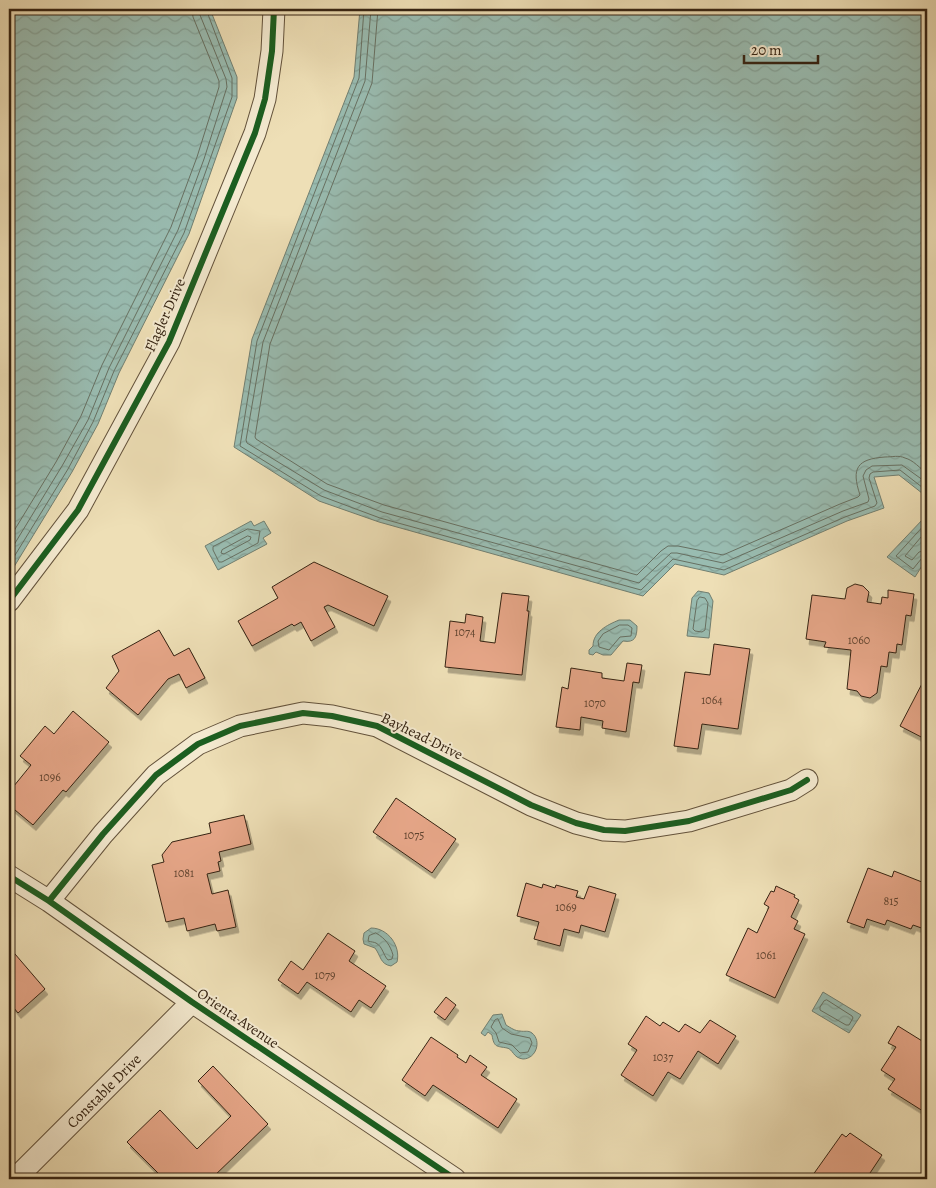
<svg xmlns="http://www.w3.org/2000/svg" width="936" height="1188" font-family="Alegreya,serif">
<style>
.water{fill:url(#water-waves);stroke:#717f71}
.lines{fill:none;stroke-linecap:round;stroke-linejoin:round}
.shore{stroke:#677062;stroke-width:1}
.building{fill:#e6a688;stroke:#352312;filter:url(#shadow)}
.minor-casing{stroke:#63523b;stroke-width:23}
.minor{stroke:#f4ead0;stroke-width:21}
.cycleway-casing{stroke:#f4ead0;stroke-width:9}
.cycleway{stroke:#1b5e20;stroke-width:6}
.labels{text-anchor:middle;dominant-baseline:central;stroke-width:4;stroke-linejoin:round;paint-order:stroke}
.number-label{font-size:12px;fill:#614430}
.street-label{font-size:15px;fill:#352312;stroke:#f4ead0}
</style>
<defs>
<pattern id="water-waves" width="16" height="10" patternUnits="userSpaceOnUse" patternTransform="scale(1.25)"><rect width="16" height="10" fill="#99bcb1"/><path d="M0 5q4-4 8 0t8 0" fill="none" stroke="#84a197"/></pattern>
<filter id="shadow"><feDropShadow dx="3" dy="5.5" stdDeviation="0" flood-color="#0004"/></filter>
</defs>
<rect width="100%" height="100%" fill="#eedfb6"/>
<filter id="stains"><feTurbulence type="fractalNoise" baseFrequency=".004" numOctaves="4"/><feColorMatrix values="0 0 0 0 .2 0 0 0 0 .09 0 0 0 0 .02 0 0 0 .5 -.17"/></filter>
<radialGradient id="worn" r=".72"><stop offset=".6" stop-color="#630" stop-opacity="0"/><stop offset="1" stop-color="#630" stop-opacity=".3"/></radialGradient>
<!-- water -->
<path class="water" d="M9 9H210L237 77V98L189 234 119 373 98 424 72 472 9 575Z
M360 9H927V497L899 475 874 477 884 508 847 521 724 575 675 564 643 596 379 522 319 501 234 447 252 339 354 77Z
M927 517V558L915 577 887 557 924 518Z
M251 521 254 526 264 521 271 533 263 538 267 544 218 570 205 546Z
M698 591 709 593 713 601 709 638 687 636 692 598Z
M619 620H630L637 626C637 637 635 643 623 641L611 655H603L596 652 593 655 589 654V650L593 646C593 632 607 625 619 620Z
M371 928C388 928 401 946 397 962L391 966C380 964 381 956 375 948L364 944 363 939 364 933Z
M823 992 861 1015 849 1033 812 1011Z
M502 1014 506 1025C511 1028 515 1031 520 1031 525 1032 528 1030 532 1033 542 1041 536 1059 523 1059 513 1058 513 1049 507 1048 497 1046 494 1048 492 1035L488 1032 485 1036 481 1033 493 1015Z"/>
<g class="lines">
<!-- shore -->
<path class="shore" d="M364 9 359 78 257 341 240 446 321 496 380 518 641 590 673 559 724 570 845 517 875 506 877 503 869 478 870 474 873 472 900 470 927 491
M371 9 365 81 263 342 246 440 247 443 324 490 382 512 639 583 671 553H677L723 563 843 511 868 502 869 499 863 476 866 470 872 466 902 465 927 483
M378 9 372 83 270 344 255 437 256 439 327 484 384 505 637 575 661 551 668 546H678L723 555 840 504 858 497 860 495C851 468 857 459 885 457 892 457 899 455 905 458 913 460 920 468 927 474
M927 522 896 556 913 569 922 558 927 556
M248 529 260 531 258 543 222 562H219L213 550V547Z
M927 530 905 556 912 560 919 552 927 550
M248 536 251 537 250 540 224 554 221 553 222 550Z
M9 539 56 462 81 416 102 365 171 227 197 157 219 87V81L193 17 192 9
M9 553 62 466 88 420 109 368 178 230 204 159 227 87 226 79 200 15 199 9
M9 565 68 469 93 422 114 371 184 233 232 97V78L206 9
M700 597 705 598 708 603 705 630 702 632 695 631 693 629 697 601Z
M620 625H628L632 628 631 636 620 637 609 650 599 647 598 641 603 634Z
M376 933C386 939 390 945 393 955L392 959 388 960C383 955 383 947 376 943 374 942 371 942 368 941L369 936Z
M827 1000 852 1016 853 1018 849 1025H846L820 1010V1007L824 1001Z
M498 1019 502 1028 511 1034 530 1038 532 1043 528 1052 520 1053 512 1045 499 1042 496 1033 491 1027 495 1020Z"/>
</g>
<!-- building -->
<path class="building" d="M314 562 388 596 374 626 328 605 324 607 335 627 311 641 301 622 294 626 292 624 252 646 238 621 278 598 272 587Z
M855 584 863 586 869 592 867 602 881 604 882 597 888 598V590L914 594 911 616 906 615 902 645 897 644 896 653 889 652 887 667 881 666 877 693 870 698 861 696 857 691 847 689 851 650 824 647 826 642 806 639 812 595 845 599 847 588Z
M502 593 529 596 527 611H529L522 675 445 667 450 621 465 623 466 614 483 617 480 641 495 643Z
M159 630 174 656 189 648 205 678 186 688 179 674 168 679 138 715 106 688 119 671 112 656Z
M714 644 750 649 738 729 702 724 698 749 674 746 685 672 710 675Z
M627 663 642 665 639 683 633 682 626 732 602 728 603 721 581 717 580 730 556 727 562 687 568 689 571 668 602 673V678L624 681Z
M925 678 927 680V740L900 726Z
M73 711 109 742 66 792 63 790 33 825 9 805V792L31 765 20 756 45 726 54 734Z
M396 798 456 839 432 873 373 832Z
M244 815 251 844 219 852 221 861 218 862 220 871 207 874 212 894 228 890 236 927 217 931 215 924 187 931 184 918 166 922 152 865 164 862 162 855 172 842 211 833 209 823Z
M868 868 892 877 894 871 927 884V930L913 925 911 929 887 920 885 925 867 919 864 928 847 922Z
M526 883 542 888 543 884 555 888 556 885 578 891 576 897 584 899 589 886 616 894 605 932 581 925 579 933 564 929 560 946 534 939 539 922 517 916Z
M776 886 795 895 794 897 799 900 791 917 798 921 794 929 805 934 775 998 726 975 748 928 757 933 769 907 764 904 771 891 774 892Z
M328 933 355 951 349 961 386 986 371 1008 359 1000 351 1012 307 982 298 994 278 980 291 961 303 970Z
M9 947 45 989 18 1013 9 1002Z
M446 997 456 1005 445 1020 434 1012Z
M646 1016 660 1026 663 1022 679 1032 685 1024 700 1033 710 1020 736 1036 718 1064 698 1051 680 1079 668 1072 653 1096 621 1075 637 1050 628 1044Z
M898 1026 927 1044V1110L926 1113 888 1089 895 1079 881 1070 896 1047 888 1043Z
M431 1037 458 1055 457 1057 466 1063 470 1055 487 1067 481 1075 517 1099 498 1128 433 1085 425 1096 402 1080Z
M213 1066 268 1124 211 1179H164L127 1142 160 1110 197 1149 231 1116 198 1081Z
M850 1133 882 1155 866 1179H810L842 1134 846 1137Z"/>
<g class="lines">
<!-- minor casing -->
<g class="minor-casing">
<path id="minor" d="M9 601 78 510 169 342 255 133 265 99 272 51 274 9
M9 876 49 901 192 1002 455 1179
M49 901 103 834 156 775 198 744 240 726 303 713 332 716 377 726 531 805 576 823 604 830 625 831 689 821 791 790 807 780
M15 1179 192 1002"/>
</g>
<!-- minor -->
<use href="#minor" class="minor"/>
<!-- cycleway casing -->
<g class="cycleway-casing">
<path id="cycleway" d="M9 601 78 510 169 342 255 133 265 99 272 51 274 9
M9 876 49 901 192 1002 455 1179
M49 901 103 834 156 775 198 744 240 726 303 713 332 716 377 726 531 805 576 823 604 830 625 831 689 821 791 790 807 780"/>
</g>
<!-- cycleway -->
<use href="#cycleway" class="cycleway"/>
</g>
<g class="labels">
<!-- number labels -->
<g class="number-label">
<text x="465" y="632">1074</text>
<text x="859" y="640">1060</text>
<text x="712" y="700">1064</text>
<text x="595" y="703">1070</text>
<text x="50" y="777">1096</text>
<text x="414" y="835">1075</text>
<text x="184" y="873">1081</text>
<text x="891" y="901">815</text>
<text x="566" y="907">1069</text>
<text x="766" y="955">1061</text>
<text x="325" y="975">1079</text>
<text x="663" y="1057">1037</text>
</g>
<!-- street labels -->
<g class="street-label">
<text transform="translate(165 315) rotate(-66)">Flagler Drive</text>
<text transform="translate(422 736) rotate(26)">Bayhead Drive</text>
<text transform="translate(238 1018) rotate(34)">Orienta Avenue</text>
<text transform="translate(104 1091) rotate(-45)">Constable Drive</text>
</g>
</g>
<!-- margin -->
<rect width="936" height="1188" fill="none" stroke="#eedfb6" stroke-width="30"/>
<rect x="10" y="10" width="916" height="1168" fill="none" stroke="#352312" stroke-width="2.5"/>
<rect x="15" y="15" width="906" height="1158" fill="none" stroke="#352312"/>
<!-- scale -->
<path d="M744 55v8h74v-8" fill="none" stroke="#352312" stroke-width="2.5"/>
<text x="751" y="55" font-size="15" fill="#352312" stroke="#f4ead0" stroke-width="4" paint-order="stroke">20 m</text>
<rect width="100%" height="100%" filter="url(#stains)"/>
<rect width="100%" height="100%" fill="url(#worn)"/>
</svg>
